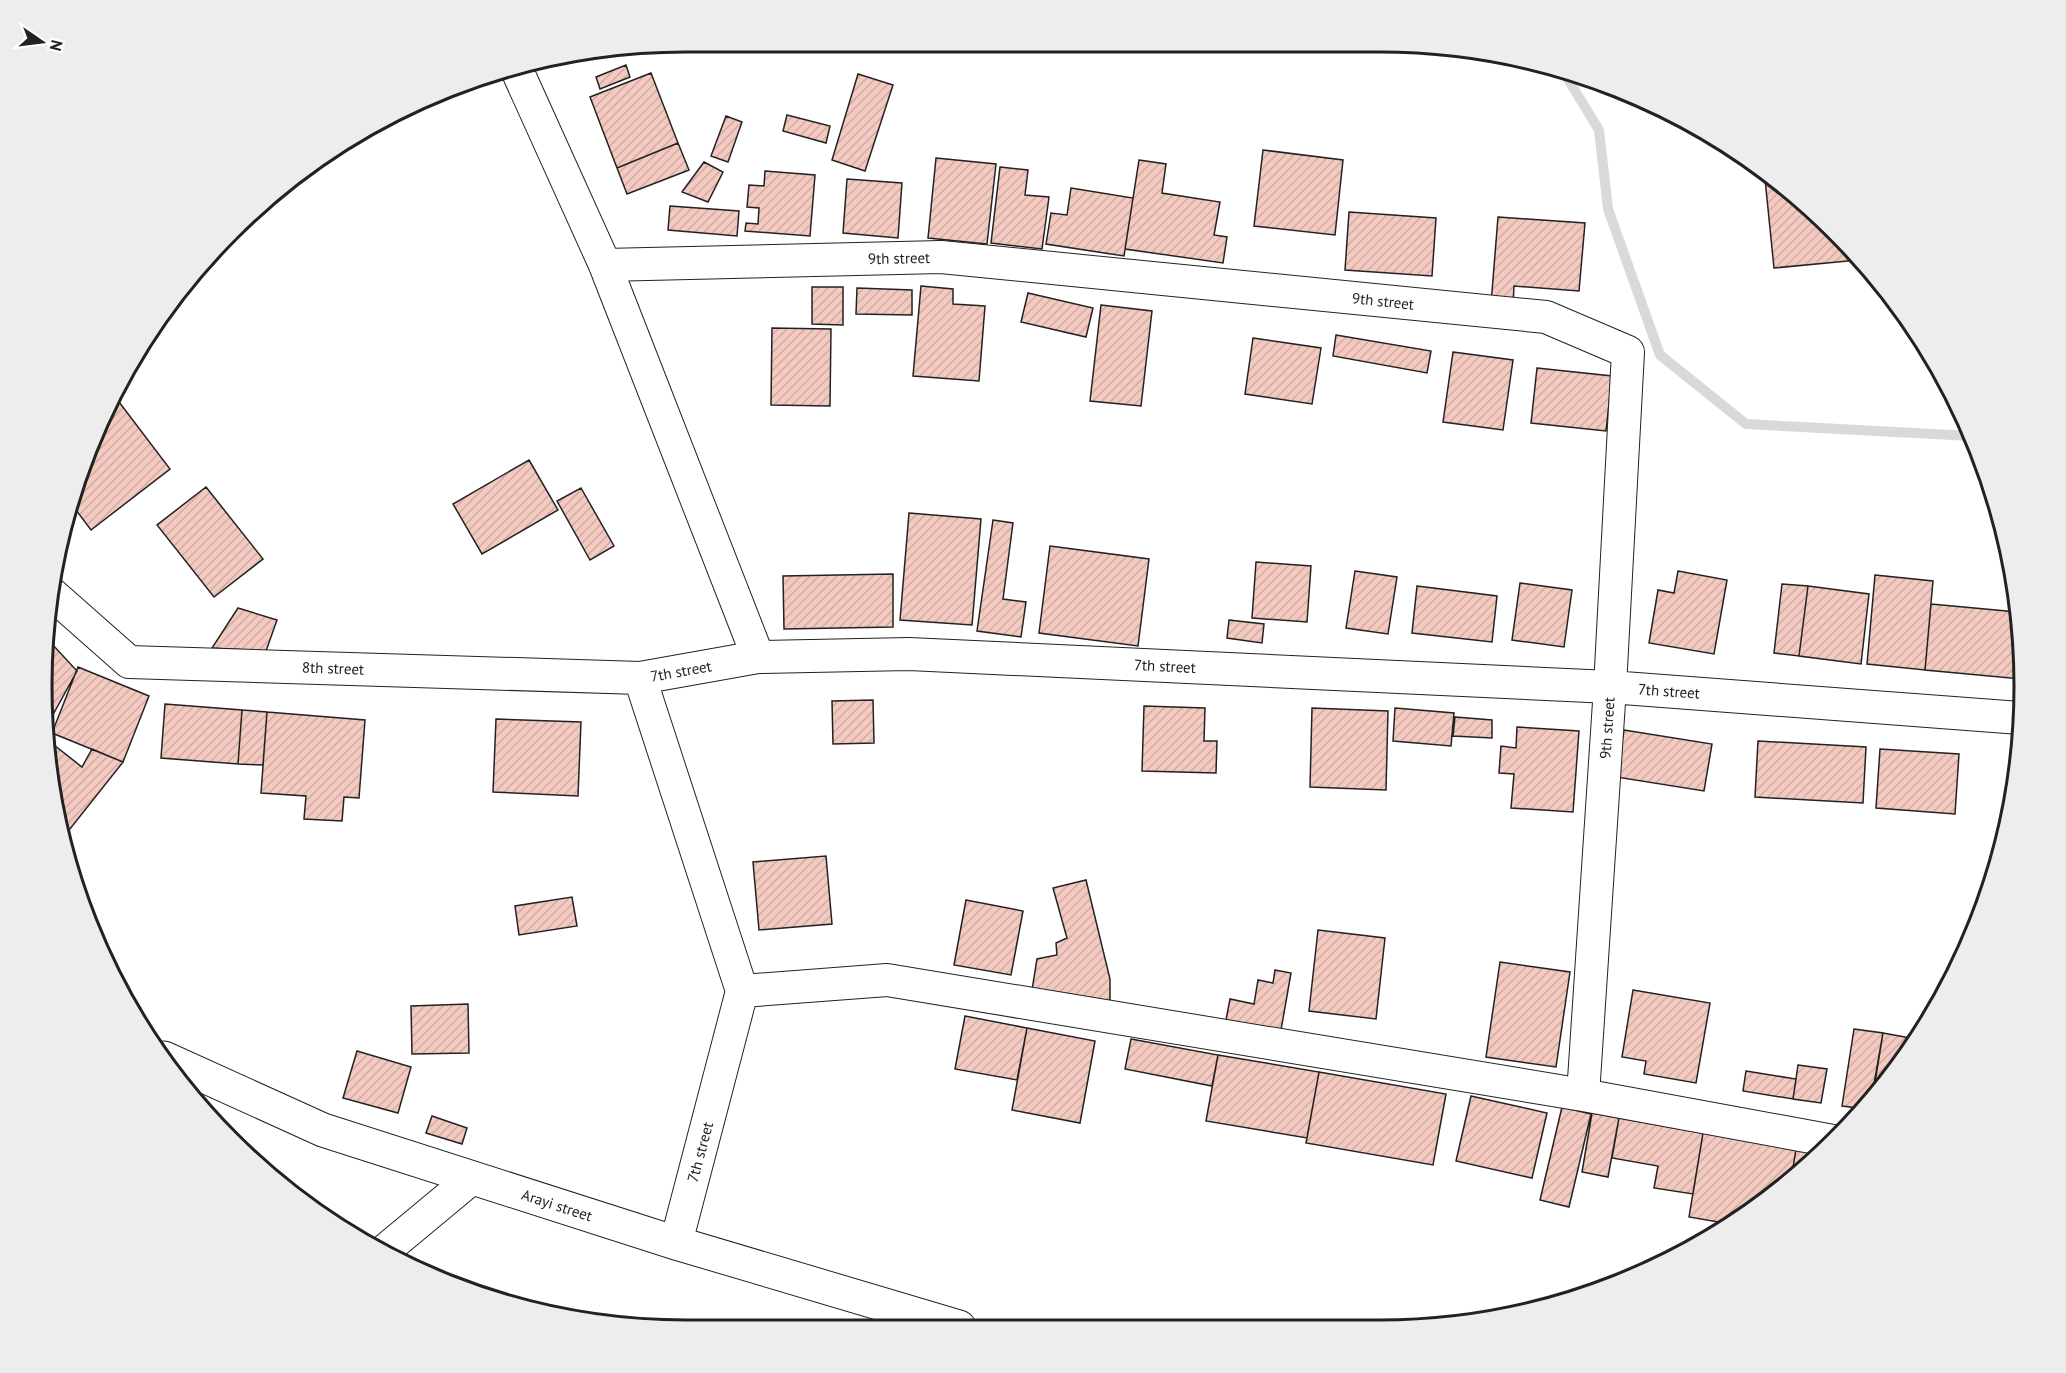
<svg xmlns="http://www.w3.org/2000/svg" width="2066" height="1373" font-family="'PT Sans',sans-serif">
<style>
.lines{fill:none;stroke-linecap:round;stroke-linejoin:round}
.stream{stroke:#d9d9d9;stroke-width:10}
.building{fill:url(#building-hatch);stroke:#222;stroke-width:1.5}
.minor-casing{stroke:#222;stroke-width:34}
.secondary-casing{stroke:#222;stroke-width:35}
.minor{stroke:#fff;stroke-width:32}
.secondary{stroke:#fff;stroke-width:33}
.labels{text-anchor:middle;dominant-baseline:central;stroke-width:4.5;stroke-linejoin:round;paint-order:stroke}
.street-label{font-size:15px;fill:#222;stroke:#fff}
.rim{fill:none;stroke:#222;stroke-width:3}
</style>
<defs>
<pattern id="building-hatch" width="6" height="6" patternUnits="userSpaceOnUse" patternTransform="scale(1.5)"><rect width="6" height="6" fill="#f3c9c0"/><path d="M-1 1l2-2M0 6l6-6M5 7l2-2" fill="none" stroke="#d0aca5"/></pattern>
</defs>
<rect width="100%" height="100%" fill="#fff"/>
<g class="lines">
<!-- stream -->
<path class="stream" d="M1563 71 1599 130 1608 209 1660 355 1746 424 1971 436"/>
</g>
<!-- building -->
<path class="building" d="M626 65 630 77 600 89 596 77Z
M651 73 678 143 617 168 590 97Z
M858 74 893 85 865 171 832 160Z
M787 115 830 126 826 143 783 131Z
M726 116 742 122 728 162 711 156Z
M678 143 689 170 627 194 617 168Z
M1263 150 1343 160 1335 235 1254 226Z
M936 158 996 164 987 244 928 238Z
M1139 160 1166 164 1162 193 1220 202 1214 235 1227 237 1223 263 1125 249Z
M704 162 723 172 708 202 682 192Z
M1000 167 1028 170 1025 195 1049 197 1042 249 991 243Z
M765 171 815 175 810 236 745 231 746 223 758 224 759 208 747 207 749 185 764 186Z
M1769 178 1805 202 1859 260 1774 268 1765 179Z
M847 179 902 183 898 238 843 233Z
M1071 188 1133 198 1124 256 1046 244 1051 213 1067 215Z
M670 206 739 211 737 236 668 230Z
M1349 212 1436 218 1432 276 1345 270Z
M1498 217 1585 223 1579 291 1514 286 1513 306 1491 304Z
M921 286 953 289V304L985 306 979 381 913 376Z
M812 287H843V325L812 324Z
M857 288 912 290V315L856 314Z
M1028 293 1093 308 1086 337 1021 322Z
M1101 305 1152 311 1141 406 1090 401Z
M772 328 831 329 830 406 771 405Z
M1336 335 1431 351 1427 373 1333 356Z
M1253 338 1321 348 1312 404 1245 394Z
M1453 352 1513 360 1503 430 1443 422Z
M1537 368 1612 376 1606 431 1531 423Z
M116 398 170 469 91 530 70 502 91 440Z
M529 460 558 510 482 554 453 504Z
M206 487 263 559 214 597 157 525Z
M581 488 614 546 590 560 557 501Z
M909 513 981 519 972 625 900 620Z
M993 520 1013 523 1003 599 1026 602 1021 637 977 631Z
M1050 546 1149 559 1138 646 1039 633Z
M1256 562 1311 566 1307 622 1252 618Z
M1355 571 1397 577 1388 634 1346 628Z
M1678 571 1727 580 1714 654 1649 643 1658 590 1674 593Z
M893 574V627L784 629 783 576Z
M1875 575 1933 581 1925 670 1867 664Z
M1520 583 1572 590 1564 647 1512 640Z
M1782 584 1808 586 1799 656 1774 653Z
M1417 586 1497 596 1492 642 1412 633Z
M1808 586 1869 594 1861 664 1799 656Z
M1931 604 2017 612 2023 645 2021 679 1925 670Z
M238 608 277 620 266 651 212 648Z
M1229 620 1264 624 1262 643 1227 638Z
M52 644 77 671 44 731 43 651Z
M78 667 149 696 123 762 52 733Z
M873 700 874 743 833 744 832 701Z
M165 704 242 710 238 764 161 758Z
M1144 706 1205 708 1204 741H1217L1216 773 1142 771Z
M1312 708 1388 711 1386 790 1310 787Z
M1395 708 1454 713 1451 746 1393 741Z
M242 710 267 712 263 765 238 764Z
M267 712 365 720 359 798 344 797 342 821 304 819 306 796 261 793Z
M1455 717 1492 720V738L1453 736Z
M496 719 581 722 578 796 493 792Z
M1517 727 1579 731 1573 812 1511 808 1514 774 1499 773 1501 746 1516 748Z
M1624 730 1712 744 1704 791 1616 777Z
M45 738 82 767 92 749 123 762 62 839Z
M1758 741 1866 747 1863 803 1755 797Z
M1880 749 1959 754 1955 814 1876 808Z
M826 856 832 924 759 930 753 862Z
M1086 880 1110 979V1005L1032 990 1037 959 1057 955 1056 943 1067 938 1053 888Z
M572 897 577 926 519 935 515 906Z
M966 900 1023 911 1011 975 954 965Z
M1318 930 1385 938 1376 1019 1309 1011Z
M1500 962 1570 972 1556 1067 1486 1057Z
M1275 970 1291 973 1281 1030 1226 1020 1230 999 1254 1004 1258 980 1273 983Z
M1633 990 1710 1003 1696 1083 1644 1074 1646 1061 1622 1057Z
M468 1004 469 1053 412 1054 411 1006Z
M965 1016 1027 1028 1017 1080 955 1069Z
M1027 1028 1095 1041 1080 1123 1012 1110Z
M1854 1029 1883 1033 1871 1101 1866 1109 1842 1106Z
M1883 1033 1916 1039 1876 1095H1873Z
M1131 1039 1218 1055 1212 1086 1125 1069Z
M357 1051 411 1067 398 1113 343 1098Z
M1218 1055 1319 1072 1307 1138 1206 1121Z
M1798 1065 1827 1069 1821 1103 1793 1099Z
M1746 1071 1796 1079 1793 1099 1743 1091Z
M1319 1072 1446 1094 1433 1165 1306 1143Z
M1471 1096 1547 1113 1532 1178 1456 1161Z
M1562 1107 1591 1114 1569 1207 1540 1200Z
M1592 1113 1619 1118 1608 1177 1582 1172Z
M432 1116 467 1128 462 1144 426 1133Z
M1619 1118 1703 1133 1693 1194 1654 1188 1658 1166 1612 1158Z
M1703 1133 1796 1149 1791 1180 1772 1198 1730 1224 1689 1217Z
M1796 1149 1820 1153 1791 1180Z
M440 1272 469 1290 436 1278Z"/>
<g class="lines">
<!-- minor casing -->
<g class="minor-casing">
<path id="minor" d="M516 68 605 265 758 657
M605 265 941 257 1546 317 1628 352 1610 687 1583 1095
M52 594 129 662 640 678 758 657 909 654 1610 687 2020 718
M640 678 742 991 676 1243
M742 991 887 980 1583 1095 1833 1141
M383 1252 472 1178"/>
</g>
<!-- secondary casing -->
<g class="secondary-casing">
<path id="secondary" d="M164 1058 323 1130 676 1243 959 1327"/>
</g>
<!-- minor -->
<use href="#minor" class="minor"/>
<!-- secondary -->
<use href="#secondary" class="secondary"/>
</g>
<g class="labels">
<!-- street labels -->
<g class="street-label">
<text transform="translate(899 258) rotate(-1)">9th street</text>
<text transform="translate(1383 301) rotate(6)">9th street</text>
<text transform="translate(1165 666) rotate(3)">7th street</text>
<text transform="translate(333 668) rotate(2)">8th street</text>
<text transform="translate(681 671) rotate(-10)">7th street</text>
<text transform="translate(1669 691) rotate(4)">7th street</text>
<text transform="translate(1607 728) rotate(-86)">9th street</text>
<text transform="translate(700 1152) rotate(-75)">7th street</text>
<text transform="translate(557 1205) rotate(18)">Arayi street</text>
</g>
</g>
<!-- crop -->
<path d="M0 0H2066V1373H0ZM686 52H1380A634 634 0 0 1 2014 686V686A634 634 0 0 1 1380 1320H686A634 634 0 0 1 52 686V686A634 634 0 0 1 686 52Z" fill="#ededed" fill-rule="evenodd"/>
<path class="rim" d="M686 52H1380A634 634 0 0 1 2014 686V686A634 634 0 0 1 1380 1320H686A634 634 0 0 1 52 686V686A634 634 0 0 1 686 52Z"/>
<!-- north arrow -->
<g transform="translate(42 42) rotate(104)" stroke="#ffffff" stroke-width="4.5" paint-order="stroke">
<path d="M0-4.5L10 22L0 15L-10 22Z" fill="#222222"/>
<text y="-9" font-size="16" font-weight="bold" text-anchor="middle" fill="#222222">N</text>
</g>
</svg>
